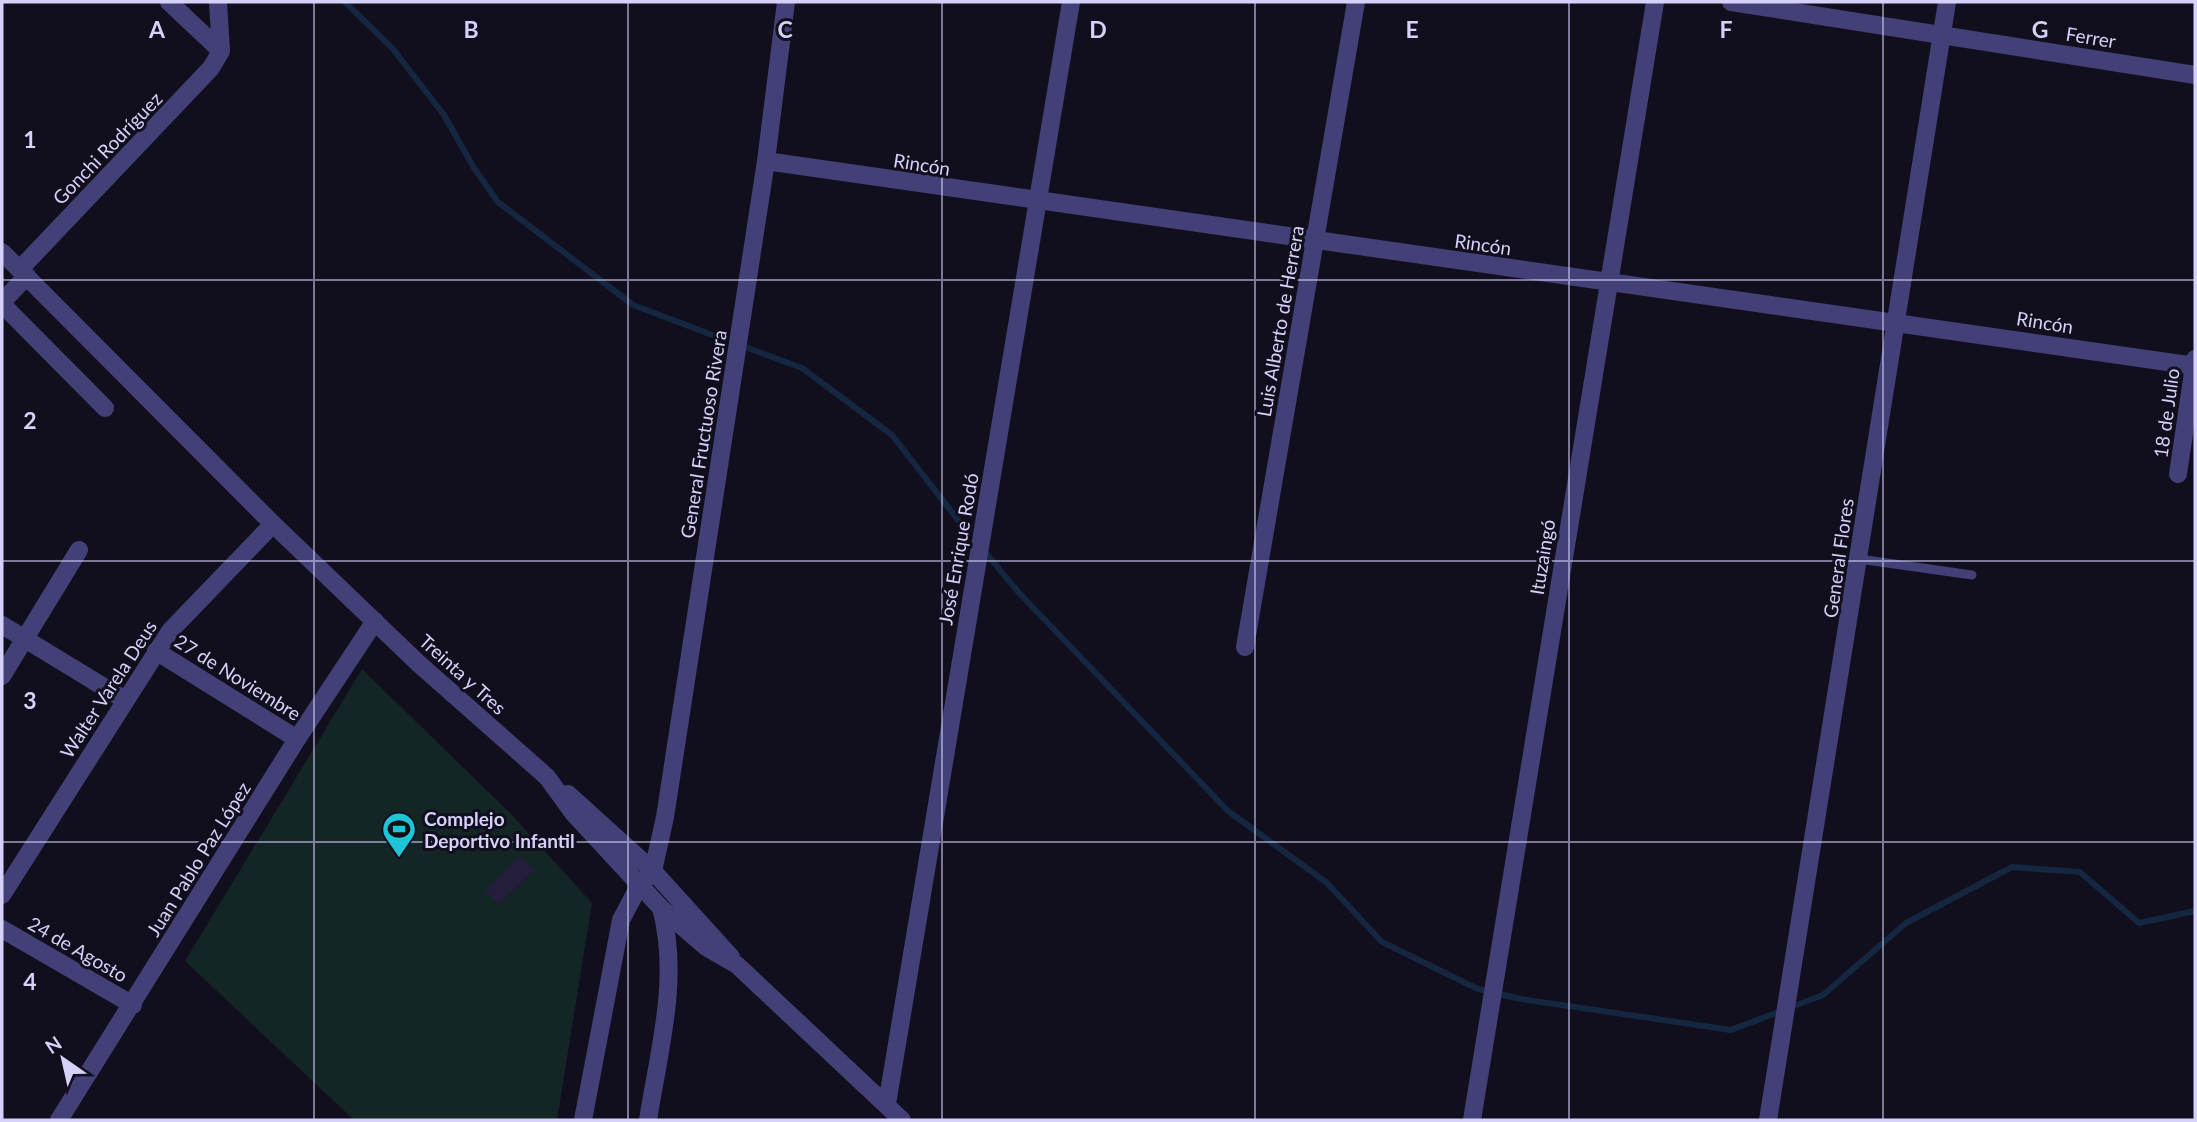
<svg xmlns="http://www.w3.org/2000/svg" width="2197" height="1122" font-family="Lato,sans-serif">
<style>
.green{fill:#132625}
.lines{fill:none;stroke-linecap:round;stroke-linejoin:round}
.stream{stroke:#152641;stroke-width:6}
.building{fill:#241d3b}
.service{stroke:#424076;stroke-width:9}
.minor{stroke:#424076;stroke-width:18}
.grid{fill:none;stroke:#d6d1f9;stroke-width:2;stroke-opacity:0.55}
.labels{text-anchor:middle;dominant-baseline:central;stroke-width:6;stroke-linejoin:round;paint-order:stroke}
.street-label{font-size:19px;fill:#d6d1f9;stroke:#110f1d}
.poi-label{font-size:19px;font-weight:bold;fill:#d6d1f9;stroke:#110f1d;text-anchor:start}
.grid-label{font-size:23px;text-anchor:middle;font-weight:bold;fill:#d6d1f9;stroke:#110f1d;stroke-width:6;stroke-linejoin:round;paint-order:stroke}
</style>
<rect width="100%" height="100%" fill="#110f1d"/>
<!-- green -->
<path class="green" d="M362 669 511 814 592 903 557 1120H354L185 961Z"/>
<g class="lines">
<!-- stream -->
<path class="stream" d="M345 2 393 49 444 115 474 168 498 202 633 305 715 336
M748 348 802 368 892 435 962 525
M986 553 1020 594 1228 811 1326 882 1382 942 1478 989 1521 999 1731 1030 1823 995 1906 923 2012 867 2080 872 2139 923 2195 911"/>
</g>
<!-- building -->
<path class="building" d="M520 856 534 870 498 904 485 891Z"/>
<g class="lines">
<!-- service -->
<path class="service" d="M1859 559 1972 575"/>
<!-- minor -->
<path class="minor" d="M169 2 221 51
M1731 2 2195 75
M766 161 2195 366
M2 252 273 524 418 663 547 777 574 814 661 908 706 947 737 965 902 1120
M20 269 211 68 221 51 218 2
M2 302 27 276
M2 304 105 408
M2178 474 2195 359
M2 625 125 700
M1245 647 1356 2
M156 651 297 739
M2 676 79 550
M568 794 653 871 731 957
M2 895 170 631 273 524
M2 929 133 1005
M887 1104 1071 2
M59 1120 297 739 375 621
M583 1120 621 920 639 886 653 871 665 817 766 161 786 2
M648 1120C659 1050 680 978 661 908
M1472 1120 1655 2
M1768 1120C1829 748 1886 374 1947 2"/>
</g>
<!-- grid -->
<path class="grid" d="M314 2V1120M628 2V1120M942 2V1120M1255 2V1120M1569 2V1120M1883 2V1120M2 280H2195M2 561H2195M2 842H2195"/>
<!-- icons -->
<defs>
<g id="stadium-pin" transform="scale(1.75)"><path d="M0 17L-7.5 6A9.5 9.5 0 1 1 7.5 6Z" fill="#1ec4d7" stroke="#110f1d"/><path d="M0-5a6.5 5 0 1 0 0 10a6.5 5 0 1 0 0-10ZM-3.5-1.8h7v3.6h-7Z" fill="#111"/></g>
</defs>
<g fill-rule="evenodd">
<use href="#stadium-pin" x="399" y="829"/>
</g>
<g class="labels">
<!-- street labels -->
<g class="street-label">
<text transform="translate(2091 37) rotate(9)">Ferrer</text>
<text transform="translate(107 148) rotate(-46)">Gonchi Rodríguez</text>
<text transform="translate(922 164) rotate(9)">Rincón</text>
<text transform="translate(1483 244) rotate(8)">Rincón</text>
<text transform="translate(1280 321) rotate(-80)">Luis Alberto de Herrera</text>
<text transform="translate(2045 322) rotate(9)">Rincón</text>
<text transform="translate(2166 413) rotate(-82)">18 de Julio</text>
<text transform="translate(703 434) rotate(-81)">General Fructuoso Rivera</text>
<text transform="translate(958 549) rotate(-80)">José Enrique Rodó</text>
<text transform="translate(1542 557) rotate(-81)">Ituzaingó</text>
<text transform="translate(1838 558) rotate(-82)">General Flores</text>
<text transform="translate(463 674) rotate(42)">Treinta y Tres</text>
<text transform="translate(238 677) rotate(32)">27 de Noviembre</text>
<text transform="translate(108 689) rotate(-57)">Walter Varela Deus</text>
<text transform="translate(198 859) rotate(-58)">Juan Pablo Paz López</text>
<text transform="translate(78 949) rotate(30)">24 de Agosto</text>
</g>
<!-- poi labels -->
<g class="poi-label">
<text x="424" y="818">Complejo<tspan x="424" dy="22">Deportivo Infantil</tspan></text>
</g>
</g>
<g class="grid-label">
<text x="157" y="38">A</text>
<text x="471" y="38">B</text>
<text x="785" y="38">C</text>
<text x="1098" y="38">D</text>
<text x="1412" y="38">E</text>
<text x="1726" y="38">F</text>
<text x="2040" y="38">G</text>
<text x="30" y="148">1</text>
<text x="30" y="429">2</text>
<text x="30" y="709">3</text>
<text x="30" y="990">4</text>
</g>
<!-- border -->
<rect width="2197" height="1122" fill="none" stroke="#d6d1f9" stroke-width="7"/>
<!-- north arrow -->
<g transform="translate(63 1059) rotate(326)" stroke="#110f1d" stroke-width="5" paint-order="stroke">
<path d="M0-5L12 26L0 18L-12 26Z" fill="#d6d1f9"/>
<text y="-10" font-size="19" font-weight="bold" text-anchor="middle" fill="#d6d1f9">N</text>
</g>
</svg>
